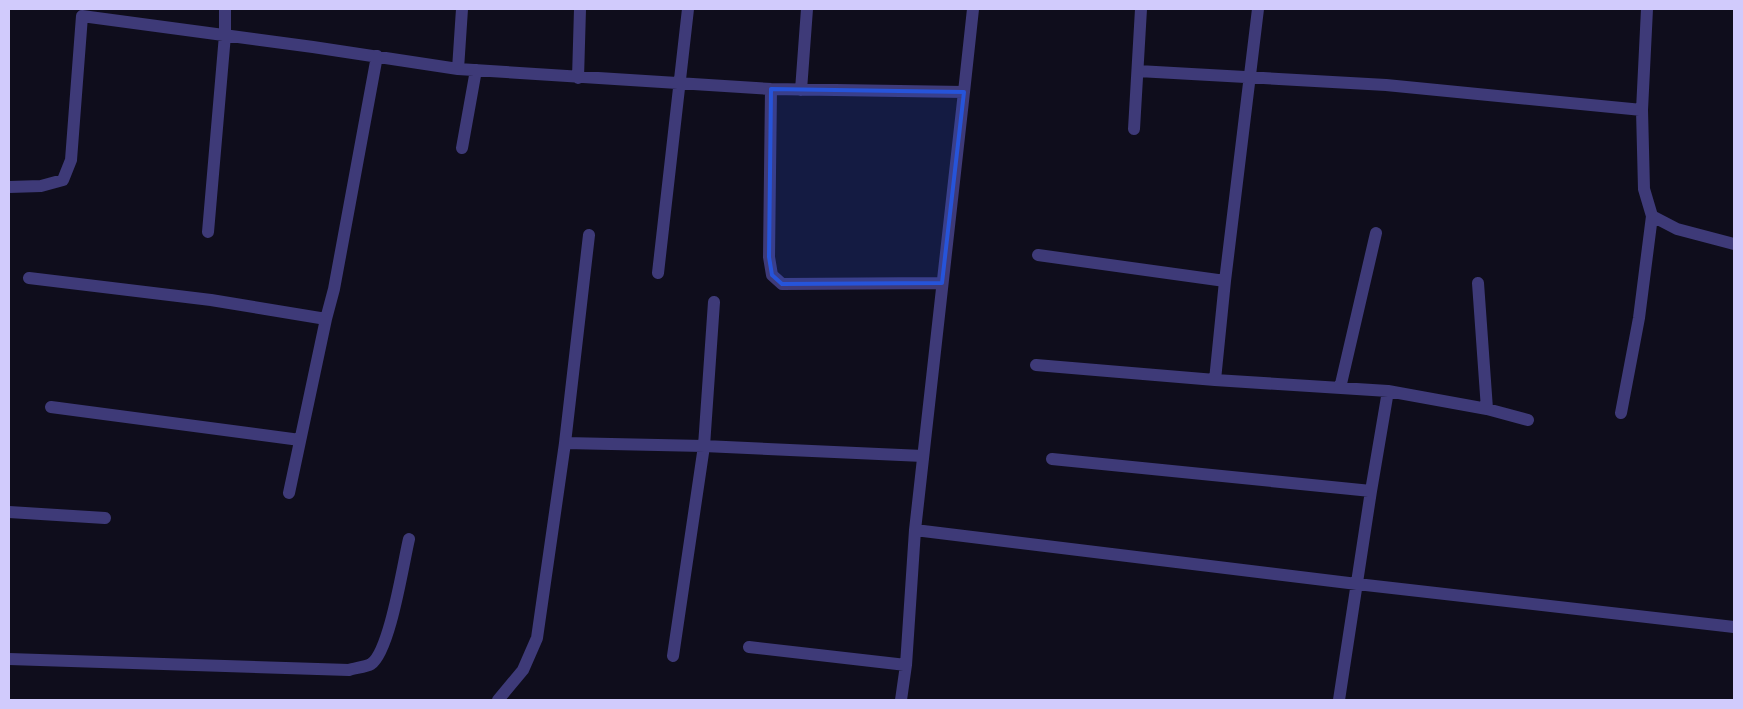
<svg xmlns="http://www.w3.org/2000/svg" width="1743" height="709" font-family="'Nunito Sans',sans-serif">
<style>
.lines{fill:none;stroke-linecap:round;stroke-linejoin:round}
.minor{stroke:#3e3a78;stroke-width:12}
.marked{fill:#2654da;fill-opacity:0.2;stroke:#2654da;stroke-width:4;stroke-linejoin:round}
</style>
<rect width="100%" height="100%" fill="#0f0d1c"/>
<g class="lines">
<!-- minor -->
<path class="minor" d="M1647 9 1642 110 1644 189 1652 216 1677 229 1734 244
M458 69 462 9
M1138 71 1386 85 1642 110
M578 78 580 9
M771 89 769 257 772 275 782 284 942 283
M801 90 807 9
M964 92 973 9
M1134 129 1141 9
M462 148 476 70
M9 187 41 186 63 180 71 160 82 16 313 47 458 69 771 89 964 92 915 530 1357 584 1734 627
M208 232 225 35V9
M589 235 565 443 704 446 923 456
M1038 255 1225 281
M658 273 688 9
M29 278 211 300 326 319 334 289 377 56
M1478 283 1487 409
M1036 365 1215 380 1225 281 1258 9
M1215 380 1388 391 1487 409 1528 420
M1340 388 1376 233
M51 407 300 440
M1621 413 1639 318 1652 216
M1052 459 1371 491
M289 493 326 319
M9 512 105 518
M749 647 906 665
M673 656 704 446 714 302
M9 659 349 670C355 668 366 667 371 664 390 651 403 564 409 539
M498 700 523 670 537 638 565 443
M901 700 906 665 915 530
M1339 700 1371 491 1388 391"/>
</g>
<!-- marked area -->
<path class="marked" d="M771 89 964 92 942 283 782 284 772 275 769 257Z"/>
<!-- border -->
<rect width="1743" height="709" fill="none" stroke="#d1cbfc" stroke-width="20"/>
</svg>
